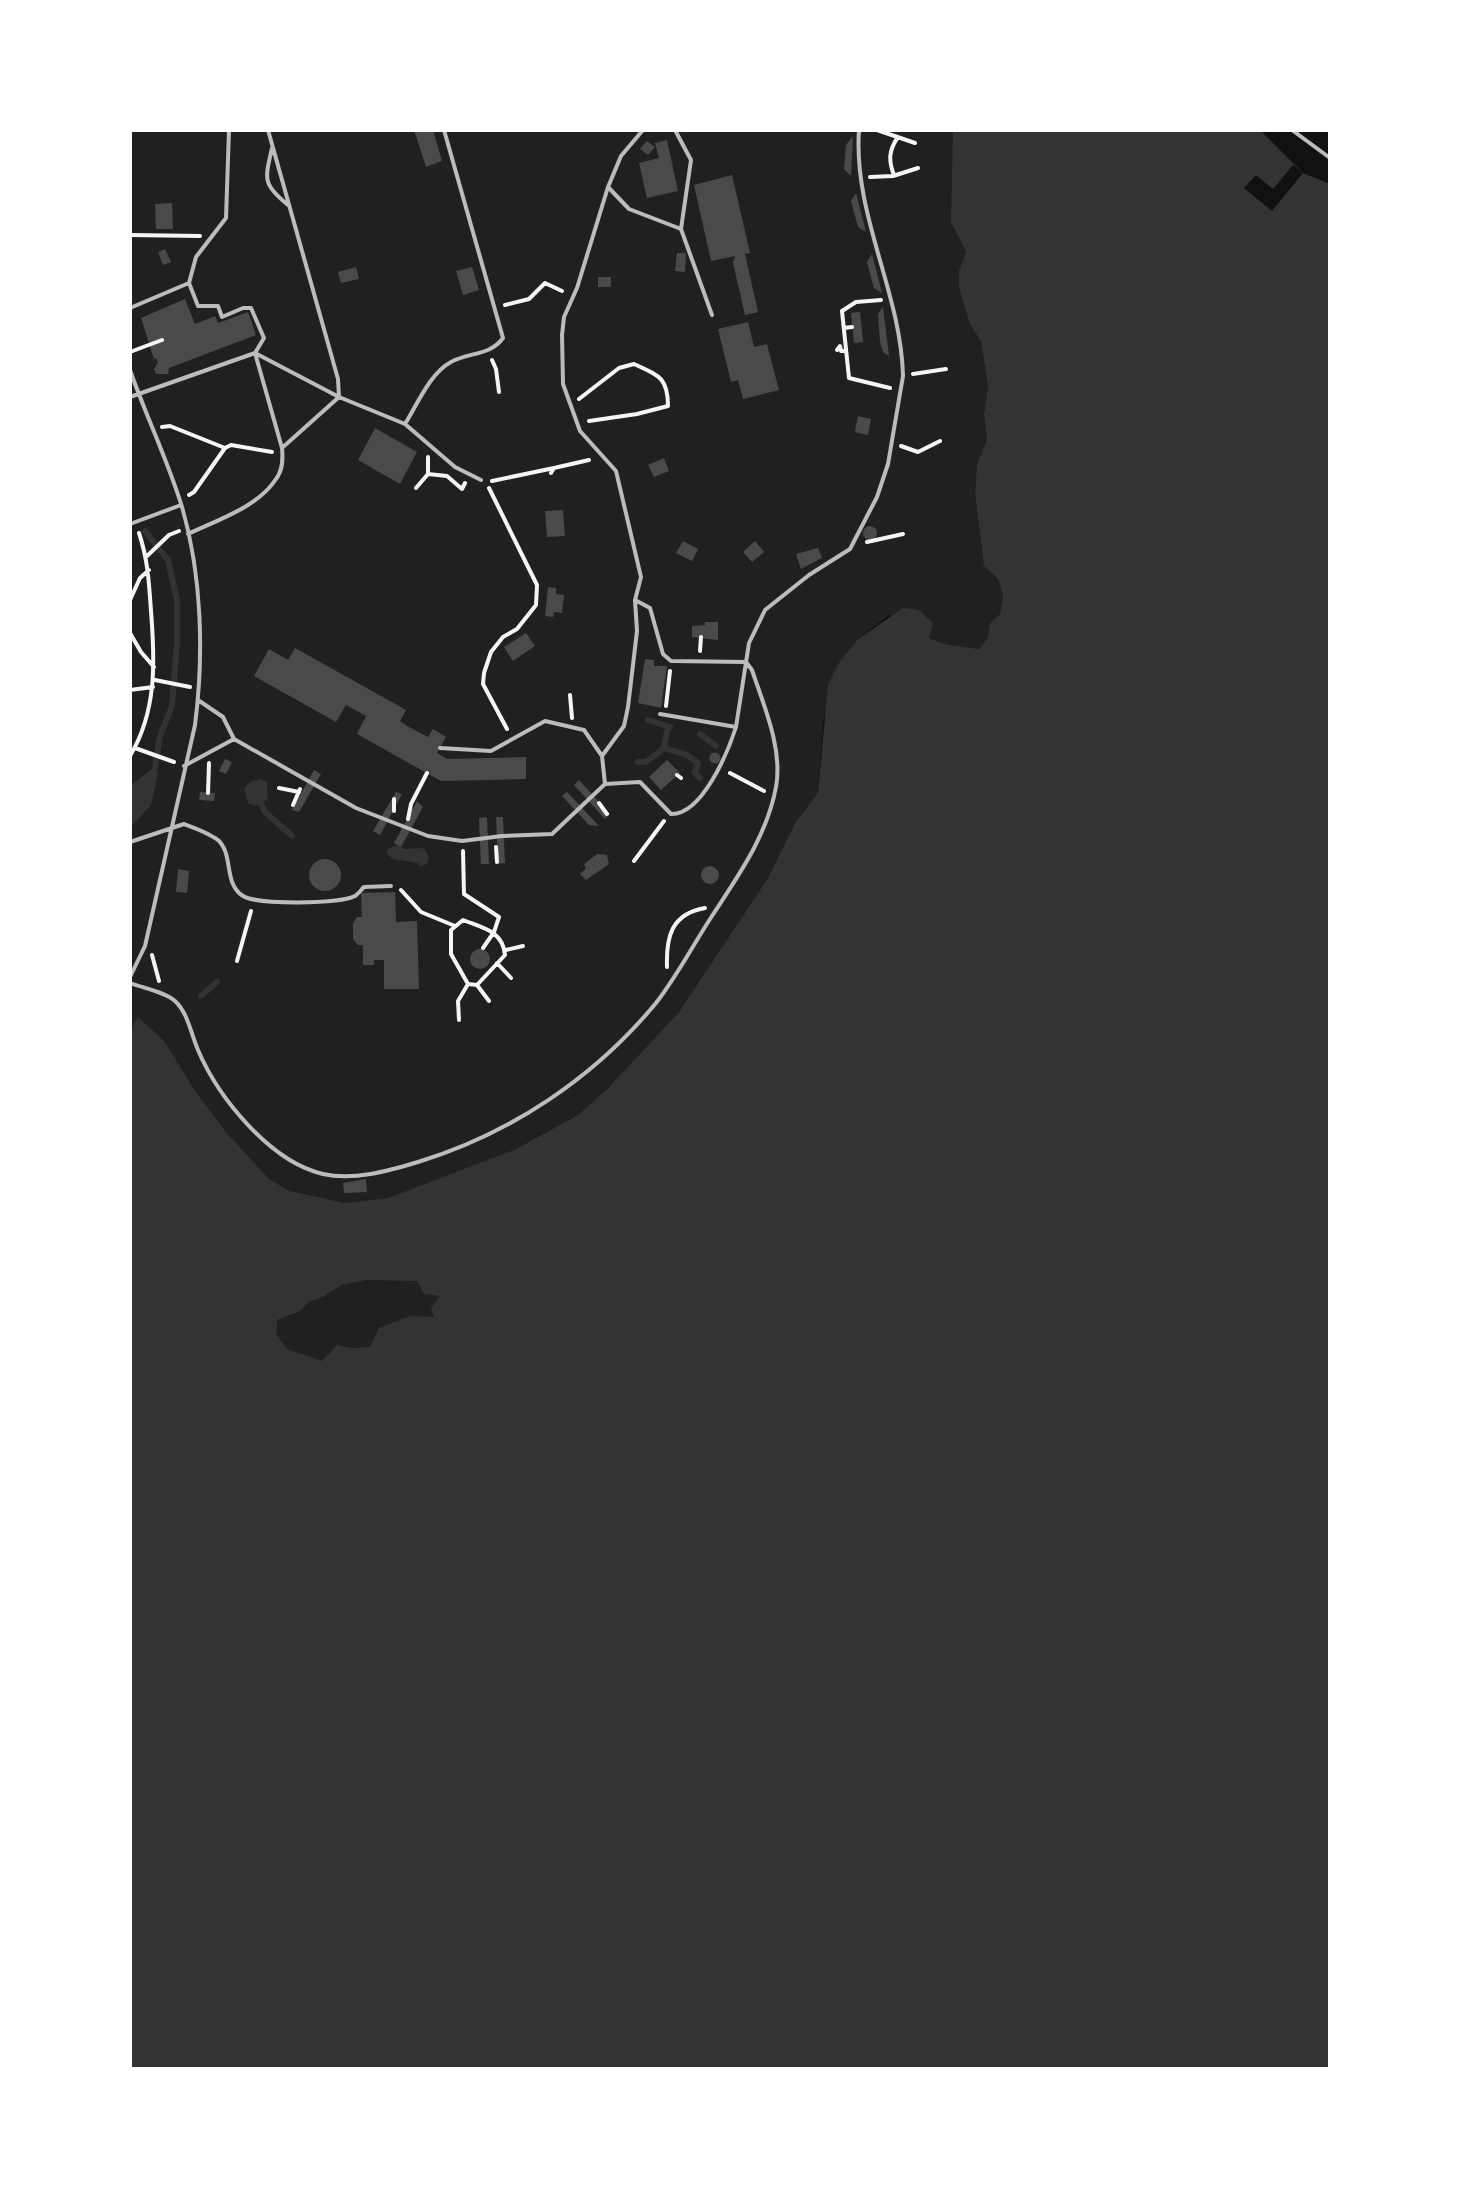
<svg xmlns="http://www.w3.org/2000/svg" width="1460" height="2199" font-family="'Crimson Pro',serif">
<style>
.green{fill:#202020}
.water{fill:#333;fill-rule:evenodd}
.pier{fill:#111}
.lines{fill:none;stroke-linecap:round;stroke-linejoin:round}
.stream{stroke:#333;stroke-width:6}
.building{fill:#4a4a4a}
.path{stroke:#f5f5f5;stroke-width:4}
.service{stroke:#bcbcbc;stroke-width:4}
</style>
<rect width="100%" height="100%" fill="#111"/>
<!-- green -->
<path class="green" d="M130 130H953C956 169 944 218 966 252L959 271 970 324 981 342 988 386 984 415 987 440 977 464 975 493 979 520 1003 595 1000 614 990 623 988 637 979 649 944 644 929 638 930 635 889 615 857 640 840 661 823 723 818 793 795 823 768 878 679 1012 608 1088 578 1115 514 1150 474 1167 388 1198 345 1203 314 1198 290 1191 269 1179 226 1132 194 1089 130 1033Z
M500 1274 340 1417 230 1300 250 1276Z"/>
<!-- water -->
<path class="water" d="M953 130H1260L1303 173 1330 184V2069H130V1030L138 1017 164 1041 194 1089 226 1132 269 1179 290 1191 345 1203 388 1198 514 1150 578 1115 608 1088 679 1012 768 878 795 823 818 793 828 685 840 661 857 640 903 608 919 610 933 623 929 638 944 644 979 649 988 637 990 623 1000 614 1003 595 998 579 984 566 975 492 977 464 987 440 984 415 988 386 981 342 970 324 959 288V271L966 252 951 222ZM367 1280 417 1281 424 1294 440 1296 431 1308 434 1317 410 1316 379 1328 370 1347 353 1348 337 1345 322 1361 287 1349 276 1334 277 1320 300 1311 309 1302 325 1296 341 1285Z
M155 767 158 774 151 805 130 828V786Z
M260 779 267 782 268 799 255 806 248 803 244 789 250 782Z
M397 845 405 849 424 848 429 858 427 864 420 867 418 863 393 859 387 854V849Z"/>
<!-- pier -->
<path class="pier" d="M1293 165 1303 173 1272 211 1244 188 1256 175 1273 189Z"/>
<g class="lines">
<!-- stream -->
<path class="stream" d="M145 531 168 560 177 600V642L172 706 160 736 155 767
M648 720 670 727
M700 734 716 746
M664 748 687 755 698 763 695 773 700 778
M638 762H646L664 748 668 726
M260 802 265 812 292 836
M201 996 217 982"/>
</g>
<!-- building -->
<path class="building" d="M414 130H433L442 161 426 167Z
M853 136 851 176 844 169 846 145Z
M667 140 678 191 647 198 639 163 659 158 655 143Z
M647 141 655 147 648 155 640 149Z
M732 175 750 253 745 254 758 312 745 315 733 263 735 256 711 261 694 185Z
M856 193 866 232 858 227 851 201Z
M172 203 173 229H156L155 204Z
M165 249 171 262 163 265 158 252Z
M677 253H686L685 272 675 271Z
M872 254 882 293 874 288 867 262Z
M356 267 359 279 341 283 338 272Z
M472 267 479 290 463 295 456 271Z
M598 277H611V287H598Z
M185 299 195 324 215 316 218 323 248 312 256 335 169 368 168 374H156L154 369 158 363 156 358 154 359 141 318Z
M883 307 889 356 883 352 880 342 878 314Z
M860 312 863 342 854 343 851 313Z
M748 322 754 347 767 344 779 390 743 399 738 380 731 382 718 329Z
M858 416 871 419 868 435 855 432Z
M375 428 417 452 400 484 358 460Z
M664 458 669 471 654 477 648 465Z
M563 510 565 536 547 537 545 511Z
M863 533a7 7 0 1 1 14 0a7 7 0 1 1-14 0Z
M683 541 698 549 692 561 676 553Z
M755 541 764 552 752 562 743 552Z
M818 548 822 558 801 569 796 554Z
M548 587 556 588V594L564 595 562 613 554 612 553 617 545 616Z
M705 622H718V640L692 637V626L705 625Z
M526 633 535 646 513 661 504 647Z
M295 648 406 710 400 721 409 727 428 737 433 729 446 737 437 753 447 759 526 757V779L441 781 357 734 366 716 346 705 336 722 254 676 269 649 288 660Z
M645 659 654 660V666H667L661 708 638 703Z
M709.5 758a5.5 5.5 0 1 1 11 0a5.5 5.5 0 1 1-11 0Z
M225 759 232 762 226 774 219 771Z
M667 760 680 773 661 790 649 777Z
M314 770 321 774 299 812 292 810Z
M579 780 610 814 605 819 574 785Z
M200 792 215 793 214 801 199 800Z
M396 792 402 794 380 835 373 831Z
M567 792 599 826 589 825 562 796Z
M417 801 423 807 401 847 394 843Z
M487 817 489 864H481L479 818Z
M496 817H503L505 863 498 864Z
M597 854 607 855 609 864 586 880 580 874 586 868 584 864Z
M309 875a16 16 0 1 1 32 0a16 16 0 1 1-32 0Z
M701 875a9 9 0 1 1 18 0a9 9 0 1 1-18 0Z
M178 869 189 871 187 893 176 892Z
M395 892 396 922 417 921 419 989H384V960H374V965H363V945H358L353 939V923L357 917H362L361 893Z
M470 959a10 10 0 1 1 20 0a10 10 0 1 1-20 0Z
M366 1179 367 1192 344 1193 343 1183Z"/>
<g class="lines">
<!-- path -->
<path class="path" d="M877 130 915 143
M894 175C888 160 889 150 898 137
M870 177 893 176 918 168
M130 235 200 236
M881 300 856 302 842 311 849 378 890 388
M505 305 529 299 545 283 562 291
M844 328 852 327
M837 350 840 346 841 351H846
M130 352 162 340
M492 360 496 369 499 392
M913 374 946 369
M579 399 619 368 634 364C658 375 668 377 668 406L637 414 589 421
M162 427 170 426 225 448 194 492 189 495
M901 446 918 452 940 441
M225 448 231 445 272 452
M428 457V474L447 476 462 489 465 483
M551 473 554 468 589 460
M492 481 554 468
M416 488 428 474
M489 488 537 585 536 605 517 629 503 637 491 652 484 673 483 684 507 729
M867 542 903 534
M147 556 169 535 179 531
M130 600 140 578 149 570
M130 633 141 652 154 667
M700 651 701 637
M155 680 190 687
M130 690 153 687
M570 695 572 718
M666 706 670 671
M135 748 174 762
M130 756C157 711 155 661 151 611 149 583 148 560 139 533
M730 773 764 791
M677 775 681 778
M279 788 299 792
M208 793 209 763
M394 799V811
M599 803 607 814
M293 805 300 789
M408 819 411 804 427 773
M496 847 497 862
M463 851 464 894 499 917 494 932 483 948
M634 861 664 821
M401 890 421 912 455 926
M463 920C483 928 503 931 505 955L477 985 468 984 451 954V930Z
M506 950 523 946
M152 955 159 981
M237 961 251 911
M497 963 511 978
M667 967C666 937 671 914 705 908
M477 985 489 1001
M459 1020 458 1001 468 984"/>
<!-- service -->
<path class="service" d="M675 130 691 160 681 229
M1292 130 1330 158
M272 148C265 179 262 184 288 205
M608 187 629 209 681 229 712 315
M130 308 189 283 196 257 226 218 229 130
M130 370C146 416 168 461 182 507 202 576 204 655 195 725L145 946 130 977
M130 397 255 353 339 397 338 379 268 130
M405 424 455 467 481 480
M282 448 339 397 405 424C417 405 430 373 451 362 469 352 490 356 503 338L444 130
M130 524 181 505
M188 534C217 520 258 507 276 479 283 470 283 459 282 448L255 353 264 338 251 308H243L222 317 218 306H198L189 283
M635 600 650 608 663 654 671 661 746 662
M198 700 223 717 234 739 356 808 428 836 462 841 502 836 552 834 605 784 602 756 624 726 628 707 637 631 635 600 641 577 616 471 580 431 563 384 562 335 564 317 577 288 608 187 621 156 643 130
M660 714 736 727 749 643 765 610 809 575 850 549 877 497 888 464 903 376C901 292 853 215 859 130
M440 748 491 751 545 721 584 730 602 756
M184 766 234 739
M605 784 640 782 671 814C702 815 728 752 736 727
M130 842 184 824C195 828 209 833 218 840 234 855 223 883 243 896 257 905 340 904 355 896 358 894 361 890 364 887L391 886
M130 983C143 988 165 992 175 1001 188 1013 191 1034 198 1050 218 1097 270 1162 323 1174 353 1181 388 1171 418 1162 510 1134 594 1078 656 1003 677 976 693 945 712 916 738 876 767 836 776 787 783 749 764 706 752 670L746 662"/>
</g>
<!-- border -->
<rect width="1460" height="2199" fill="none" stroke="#ffffff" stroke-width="264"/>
</svg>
